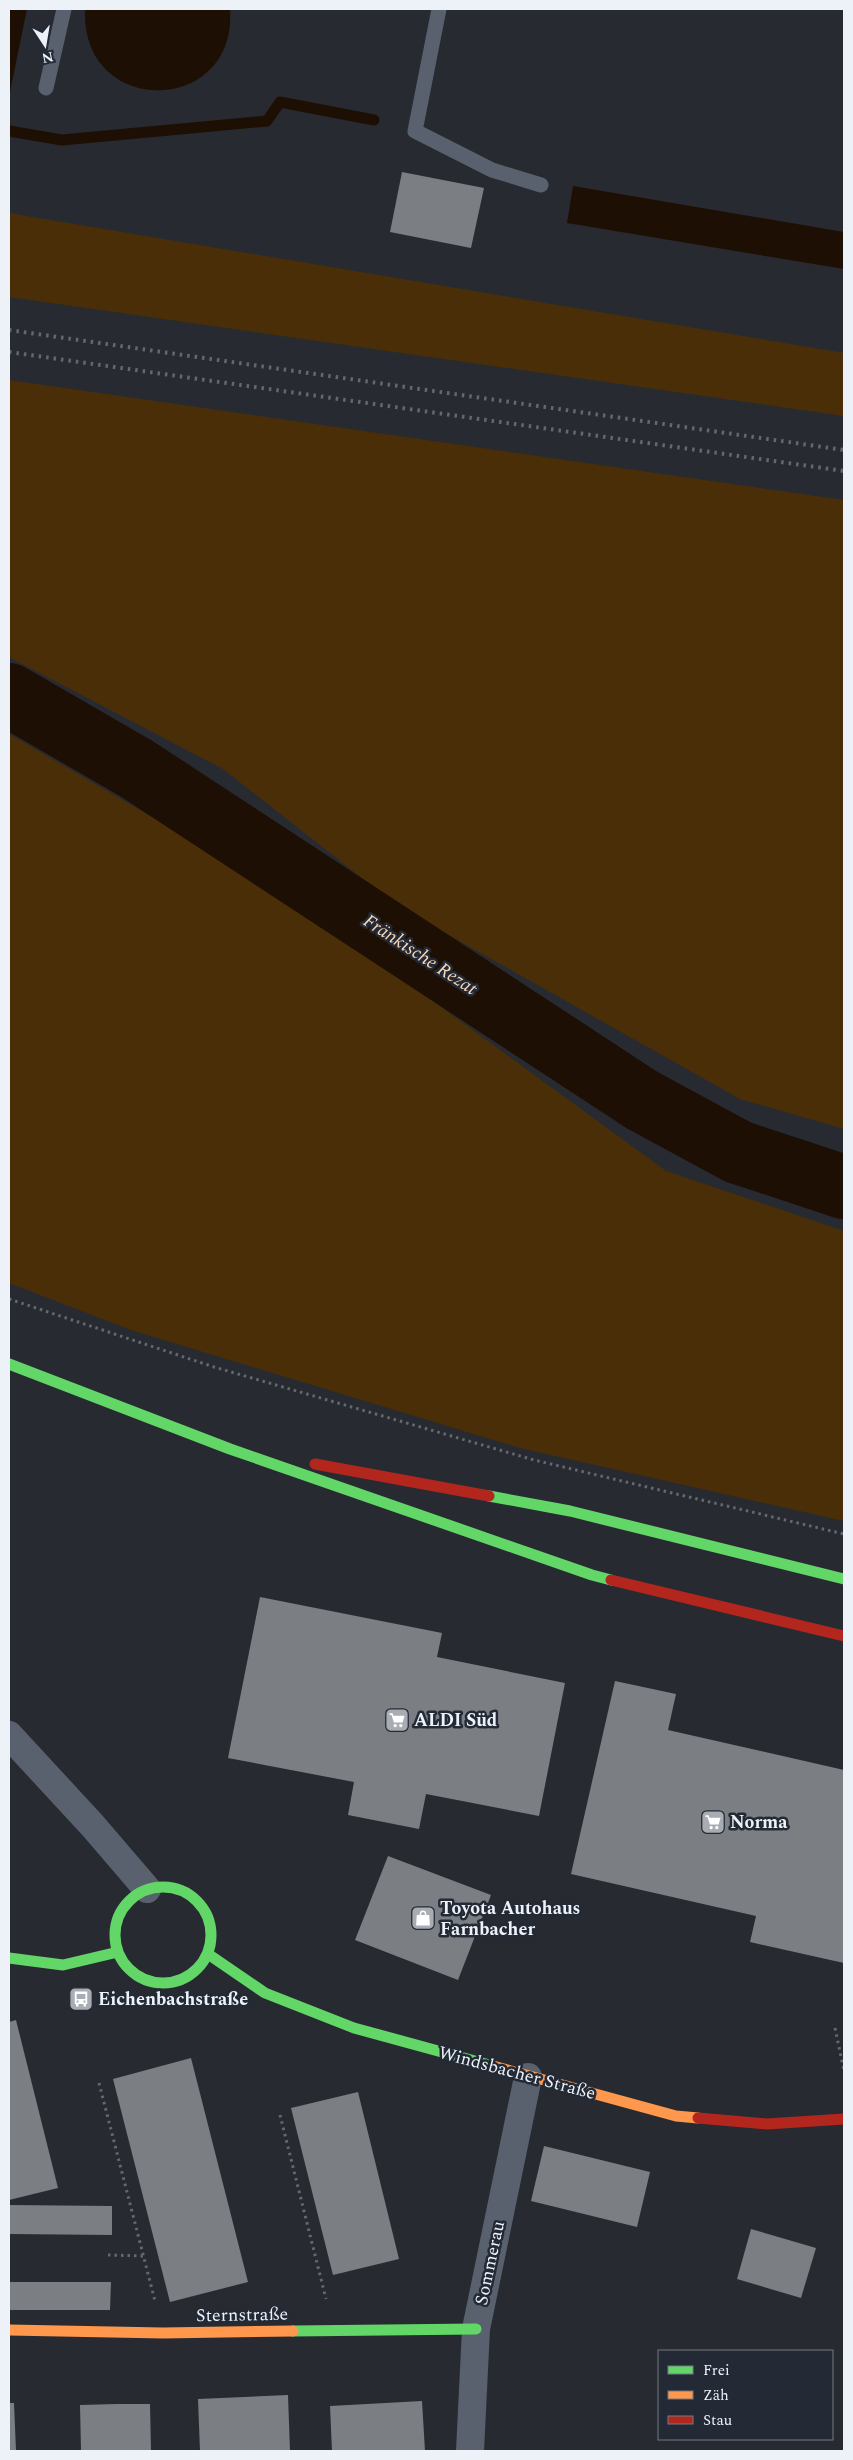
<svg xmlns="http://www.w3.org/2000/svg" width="853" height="2460" font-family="Spectral,serif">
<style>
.green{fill:#4a2e07}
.water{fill:#1e0f04}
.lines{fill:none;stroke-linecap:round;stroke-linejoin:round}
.stream{stroke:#1e0f04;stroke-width:11}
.river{stroke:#1e0f04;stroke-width:64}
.building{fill:#7b7f84}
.path{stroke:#626972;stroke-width:3;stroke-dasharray:2.5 4;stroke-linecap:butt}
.lane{stroke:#58616d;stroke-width:15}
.street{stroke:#58616d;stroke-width:28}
.fast{stroke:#63d668;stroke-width:11}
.slow{stroke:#ff974d;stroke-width:11}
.jam{stroke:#b3261e;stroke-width:11}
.rail{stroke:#626872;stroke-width:4;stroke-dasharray:2.5 5;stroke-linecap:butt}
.labels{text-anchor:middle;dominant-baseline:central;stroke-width:5;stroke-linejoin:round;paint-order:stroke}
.poi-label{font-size:18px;font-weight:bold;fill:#edf2f9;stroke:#232a35;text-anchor:start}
.street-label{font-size:18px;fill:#edf2f9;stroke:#232a35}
.water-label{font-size:19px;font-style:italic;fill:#f8d7b7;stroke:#232a35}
</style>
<rect width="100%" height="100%" fill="#272b31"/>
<!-- green -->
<path class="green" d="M9 213 844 353V416L9 297Z
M9 380 844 500V1129L740 1099 399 907 223 769 9 657Z
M9 734 293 899 666 1171 844 1231V1521L520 1448 131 1330 9 1283Z"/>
<!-- water -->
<path class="water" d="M9 9H27L9 97Z
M85 9H230C238 116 80 119 85 9Z
M573 186 844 232V269L567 223Z"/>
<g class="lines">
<!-- stream -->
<path class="stream" d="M9 131 62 140 267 121 280 102 374 120"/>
<!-- river -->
<path class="river" d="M9 695 137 769 642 1100 738 1152 844 1187"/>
</g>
<!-- building -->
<path class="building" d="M402 172 484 188 471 248 390 232Z
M260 1597 442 1633 437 1657 565 1683 539 1816 426 1794 419 1829 348 1815 354 1782 228 1758Z
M615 1681 676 1694 668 1730 844 1770V1963L750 1942 756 1916 571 1874Z
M388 1856 491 1895 458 1980 355 1940Z
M16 2020 58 2188 9 2200V2022Z
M191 2058 248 2282 170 2302 113 2079Z
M358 2092 399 2259 333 2275 291 2108Z
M544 2146 650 2172 637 2227 531 2201Z
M9 2205 112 2206V2235L9 2234Z
M751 2229 816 2248 801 2298 737 2279Z
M9 2282H111L110 2310H9Z
M288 2395 290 2451H200L198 2399Z
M422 2401 425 2451H332L330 2406Z
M9 2403H14L16 2451H9Z
M116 2404H150L151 2451H81L80 2405Z"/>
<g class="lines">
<!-- path -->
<path class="path" d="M9 1299 214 1367 534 1460 844 1534
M835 2028 844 2071
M99 2083 155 2301
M280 2115 326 2299
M108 2255 144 2256"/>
<!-- lane -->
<path class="lane" d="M439 9 415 131 492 170 541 185
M46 88 64 9"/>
<!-- street -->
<path class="street" d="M9 1735 93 1826 147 1889
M470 2451 476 2329 528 2077"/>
<!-- fast -->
<path class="fast" d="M9 1364 230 1449 592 1575 611 1580
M489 1496 570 1511 844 1579
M115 1935a48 48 0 1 1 96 0a48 48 0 1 1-96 0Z
M208 1954 265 1993 354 2028 493 2066
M9 1958 63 1965 118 1952
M293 2331 476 2329"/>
<!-- slow -->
<path class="slow" d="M493 2066 676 2116 698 2118
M9 2330 163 2333 293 2331"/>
<!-- jam -->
<path class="jam" d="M315 1464 489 1496
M611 1580 844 1636
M698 2118 767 2124 844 2119"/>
<!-- rail -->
<path class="rail" d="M9 330 844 450
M9 352 844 471"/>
</g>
<!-- icons -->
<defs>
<g id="supermarket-square" transform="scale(1.25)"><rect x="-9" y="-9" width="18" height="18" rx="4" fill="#a8acb3" stroke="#232a35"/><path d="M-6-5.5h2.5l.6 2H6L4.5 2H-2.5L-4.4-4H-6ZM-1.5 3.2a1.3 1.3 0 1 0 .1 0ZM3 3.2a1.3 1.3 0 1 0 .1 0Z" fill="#fff"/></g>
<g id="shop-square" transform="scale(1.25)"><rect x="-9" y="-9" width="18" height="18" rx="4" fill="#a8acb3" stroke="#232a35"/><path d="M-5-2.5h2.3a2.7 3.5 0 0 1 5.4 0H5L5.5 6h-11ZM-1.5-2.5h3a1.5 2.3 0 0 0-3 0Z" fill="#fff"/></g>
<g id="bus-square" transform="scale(1.25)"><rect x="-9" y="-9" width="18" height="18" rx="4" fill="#a8acb3" stroke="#232a35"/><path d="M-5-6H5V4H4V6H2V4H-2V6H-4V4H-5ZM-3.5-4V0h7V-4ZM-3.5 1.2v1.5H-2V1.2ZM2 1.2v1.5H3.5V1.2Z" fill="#fff"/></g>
</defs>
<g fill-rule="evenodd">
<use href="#supermarket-square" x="397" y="1720"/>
<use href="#supermarket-square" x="713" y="1822"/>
<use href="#shop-square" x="423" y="1918"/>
<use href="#bus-square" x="81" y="1999"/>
</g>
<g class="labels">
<!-- poi labels -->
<g class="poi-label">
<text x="414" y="1720">ALDI Süd</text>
<text x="730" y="1822">Norma</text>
<text x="440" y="1908">Toyota Autohaus<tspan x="440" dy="21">Farnbacher</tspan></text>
<text x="98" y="1999">Eichenbachstraße</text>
</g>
<!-- street labels -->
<g class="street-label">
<text transform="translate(517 2073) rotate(15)">Windsbacher Straße</text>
<text transform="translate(490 2263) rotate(-78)">Sommerau</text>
<text transform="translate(242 2315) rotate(-1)">Sternstraße</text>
</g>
<!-- water labels -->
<g class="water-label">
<text transform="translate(420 955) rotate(33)">Fränkische Rezat</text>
</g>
</g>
<!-- border -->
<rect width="853" height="2460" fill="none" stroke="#edf2f9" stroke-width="20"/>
<!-- legend -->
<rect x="658" y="2350" width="175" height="90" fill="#232a35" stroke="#747a83"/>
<rect x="668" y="2366" width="25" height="8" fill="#63d668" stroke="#747a83"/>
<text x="703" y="2375" font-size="15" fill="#edf2f9">Frei</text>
<rect x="668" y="2391" width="25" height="8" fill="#ff974d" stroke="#747a83"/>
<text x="703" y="2400" font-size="15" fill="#edf2f9">Zäh</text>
<rect x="668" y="2416" width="25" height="8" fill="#b3261e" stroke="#747a83"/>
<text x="703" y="2425" font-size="15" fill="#edf2f9">Stau</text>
<!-- north arrow -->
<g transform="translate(45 45) rotate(168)" stroke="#232a35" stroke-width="4" paint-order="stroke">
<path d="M0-4L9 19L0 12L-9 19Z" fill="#edf2f9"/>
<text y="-8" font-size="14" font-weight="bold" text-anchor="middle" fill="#edf2f9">N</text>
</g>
</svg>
